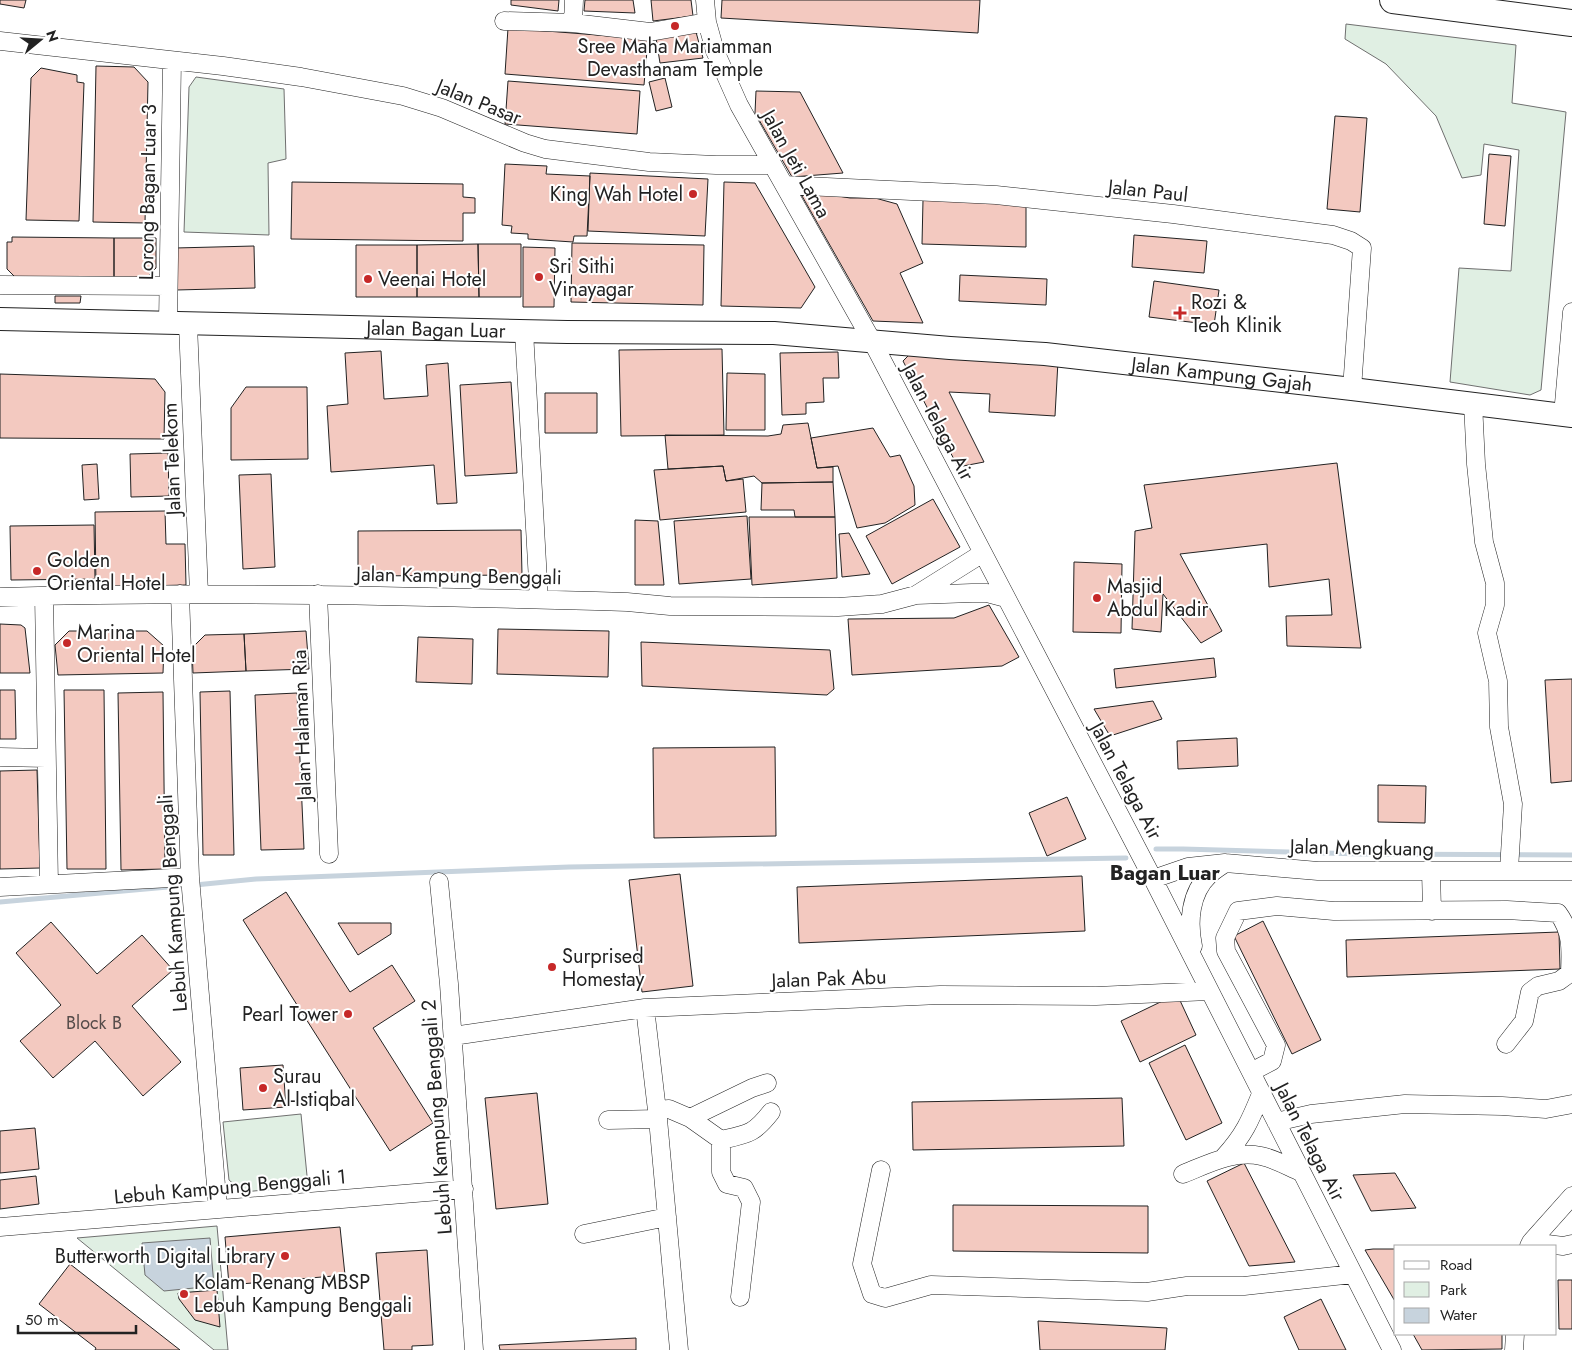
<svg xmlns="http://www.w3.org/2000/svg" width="1572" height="1350" font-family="Jost,sans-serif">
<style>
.green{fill:#e0efe3;stroke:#6f6f6f}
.water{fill:#c7d3dd;stroke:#6f6f6f}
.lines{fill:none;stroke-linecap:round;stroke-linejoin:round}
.stream{stroke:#c7d3dd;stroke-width:5}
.building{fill:#f3c9c0;stroke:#222}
.minor-casing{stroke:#222;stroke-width:19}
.major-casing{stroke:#222;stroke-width:24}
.highway-casing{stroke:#222;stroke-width:28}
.minor{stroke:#fff;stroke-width:18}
.major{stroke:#fff;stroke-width:22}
.highway{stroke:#fff;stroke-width:26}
.poi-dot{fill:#c62828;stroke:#fff;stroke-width:2}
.labels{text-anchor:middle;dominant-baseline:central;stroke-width:4;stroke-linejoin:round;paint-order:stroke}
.number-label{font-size:18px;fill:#564c4a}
.poi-label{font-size:20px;fill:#222;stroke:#fff;text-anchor:start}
.street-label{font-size:20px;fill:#222;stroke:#fff}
.neighbourhood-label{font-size:21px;font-weight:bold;fill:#222;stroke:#fff}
</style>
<rect width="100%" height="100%" fill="#fff"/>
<!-- green -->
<path class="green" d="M1346 24 1516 45 1512 103 1566 112 1541 390 1530 395 1450 382 1459 268 1511 271 1519 150 1484 144 1481 175 1462 178 1436 116 1386 64 1345 39Z
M196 77 284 89 286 159 268 163 269 235 184 232 189 87Z
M301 1114 308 1186 243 1192 229 1180 223 1122Z
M217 1226 228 1350H214L77 1238Z"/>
<!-- water -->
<path class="water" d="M210 1238 214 1286 164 1291 145 1275 142 1243Z"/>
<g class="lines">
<!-- stream -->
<path class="stream" d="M1156 849H1183L1362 854 1572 855
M195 885 256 879 569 867 1126 858
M0 902 179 886"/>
</g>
<!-- building -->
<path class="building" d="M0 0H26L24 8 0 4Z
M511 0H559L558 11 511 5Z
M585 0H633L635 13 584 11Z
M651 0H691L693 16 653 21Z
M722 0H980L978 33 721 18Z
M508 28 648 39 644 85 505 74Z
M696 32 703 58 660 63 656 38Z
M96 66 134 67 148 82 145 223 93 222Z
M41 68 77 75V82L84 83 79 221 26 220 31 78Z
M665 78 672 107 656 111 649 82Z
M508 81 640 91 637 134 505 124Z
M756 91 800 92 843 173 792 177 755 113Z
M1335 116 1367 118 1360 212 1327 209Z
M1489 154 1511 156 1505 226 1484 224Z
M505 164 547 166 546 174 590 176 587 236H574L573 242 528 239V234L511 233 512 226 502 225Z
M590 173 708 179 705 236 588 231Z
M292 182 463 184V197L475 198V213H463V241L291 239Z
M724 182 755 183 815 287 801 308 721 306Z
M798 189 850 198H875L897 204 923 263 900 273 923 323 873 321Z
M923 200 1026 202V247L922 244Z
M1134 235 1207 241 1204 273 1132 267Z
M12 237 114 238V278L15 277 7 269V242H12Z
M114 238H156V268L146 278H114Z
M572 243 704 245 703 305 571 302Z
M478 244 479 297H417V245Z
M478 244H521V297H479Z
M356 245H417V297H356Z
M254 246 255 288 176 290 175 248Z
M523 247 555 248 554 307H523Z
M960 275 1047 279 1046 305 959 301Z
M1154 281 1219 290 1214 325 1149 317Z
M55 296H81L80 303H55Z
M722 349 724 435 621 436 619 350Z
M381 351 384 399 428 396 426 365 448 363 457 503 437 504 434 465 331 472 327 406 348 404 345 353Z
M838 352 839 378H823L824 402 806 403V414L782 415 780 353Z
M912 352 1058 361 1055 416 989 412 990 394 949 392 984 462 958 467 903 361Z
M727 373 765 374V430H726Z
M0 374 155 379 165 392 164 439 0 438Z
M511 382 517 473 465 476 460 385Z
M246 387H307L308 459 231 460V408Z
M545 393H597V433H545Z
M808 423 817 468 833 467V482L762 483 754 476 726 481 723 466 668 469 665 435 768 436 781 434 783 425Z
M873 428 890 457 900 455 914 486 915 505 885 523 857 528 838 466 817 468 811 438Z
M168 453 169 496 131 497 130 454Z
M1337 463 1361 648 1287 646 1286 616 1332 615 1329 579 1269 587 1267 544 1180 554 1222 631 1201 643 1163 594 1161 632 1132 629 1135 531 1152 528 1144 485Z
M97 464 99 499 84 500 82 465Z
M723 466 726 481 743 479 746 512 660 520 654 470Z
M271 474 275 567 243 569 239 475Z
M833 482 835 517H795L794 510H761L762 483Z
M933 499 960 547 892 584 866 536Z
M165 511 166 544H185L186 585 96 587 95 512Z
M747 516 751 579 679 584 674 521Z
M749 517H835L837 578 752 585Z
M635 520 658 521 664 585H635Z
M94 525 95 579 11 580 10 526Z
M521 530 522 575 358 576V531Z
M849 533 870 574 842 577 839 534Z
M1074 562 1122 564 1121 633 1073 632Z
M989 605 1019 657 1002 666 852 675 848 619 954 618Z
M0 624 21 625 25 628 30 673H0Z
M498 629 609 631 608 677 497 674Z
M69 631H147L164 646 163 673 58 675 55 645Z
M306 631 309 669 246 671 244 634Z
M244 634 246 671 193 673 192 648 205 635Z
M418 637 473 639 472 684 416 682Z
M641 642 830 650 834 689 827 695 642 686Z
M1214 658 1216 677 1116 688 1114 669Z
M1572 679V781L1551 783 1545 680Z
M0 690H15L16 739H0Z
M64 690H104L106 869H67Z
M230 691 234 855H203L200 692Z
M163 692 165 869 121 870 118 693Z
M297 693 304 849 261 850 255 695Z
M1153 701 1162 719 1110 736 1094 709Z
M1237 738 1238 766 1178 769 1177 741Z
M775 747 776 836 654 838 653 748Z
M37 770 40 868 0 869V771Z
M1378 785 1426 786 1425 823 1378 822Z
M1067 797 1086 839 1047 856 1029 813Z
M680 874 693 986 642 992 629 880Z
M1082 876 1085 931 799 943 797 887Z
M286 892 350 992 392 965 415 1001 373 1028 433 1123 390 1151 243 920Z
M1263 921 1321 1040 1292 1054 1234 936Z
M51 922 97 974 142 935 173 970 132 1006 181 1062 143 1096 95 1041 53 1078 20 1041 61 1005 16 953Z
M338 923H391V934L358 955Z
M1559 932 1560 969 1347 977 1346 940Z
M1177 994 1196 1035 1140 1062 1121 1021Z
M1185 1045 1222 1123 1186 1140 1149 1063Z
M283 1065 286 1107 243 1110 240 1068Z
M537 1093 548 1204 496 1209 485 1098Z
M1122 1098 1124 1146 913 1150 912 1102Z
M35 1128 39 1169 0 1173V1131Z
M1244 1163 1295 1262 1249 1266 1207 1181Z
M1395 1173 1416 1208 1371 1211 1353 1175Z
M36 1176 39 1204 0 1209V1180Z
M953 1205 1148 1206V1253L953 1251Z
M340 1227 345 1275 229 1285 225 1237Z
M1373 1249H1396V1303L1365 1250Z
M427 1250 433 1345 412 1346V1350H384L376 1253Z
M70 1264 180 1350H95L96 1348 39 1304Z
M1558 1280H1572V1329H1559Z
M217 1290 220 1327 195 1320 179 1299 178 1293Z
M1321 1299 1346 1350H1299L1284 1317Z
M1038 1321 1167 1328 1165 1350H1040Z
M1413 1334H1502V1349L1422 1350Z
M636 1338V1350H500L499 1345Z"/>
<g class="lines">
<!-- minor casing -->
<g class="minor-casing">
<path id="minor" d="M705 0 707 22 715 51 739 105 872 341 1029 641 1153 879 1392 1350
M504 21 573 23 650 32 707 22
M573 23 574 0
M0 41 223 66 301 77 403 96 442 108 525 143 545 149 649 162 716 165H772
M784 185 996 195 1173 214 1333 235 1351 241 1362 248 1352 389
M0 285 168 286
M168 323 172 61
M188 324 199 594
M524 331 539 599
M1473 403 1476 464 1484 542 1495 583V605L1487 633 1498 681 1499 727 1513 804 1509 870
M1563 415 1572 312
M180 594 190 877 218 1209
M318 594 329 854
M916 595 983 553
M44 596 49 884
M0 597C209 591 418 596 627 602L670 606 838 607 882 604 916 595 972 593H987L1006 598
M0 757 46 758
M1431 871 1432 911
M1153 879 1188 867 1225 863 1318 871H1572
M439 882 449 984 474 1350
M0 887 190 877
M1193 946C1188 922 1190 893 1209 875 1214 870 1220 867 1225 863
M645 1008 658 1119 679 1350
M453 1036 645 1008 940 995 1096 996 1209 991
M1251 1072 1272 1061 1276 1045 1226 951 1225 938 1238 911 1277 906 1334 911 1507 910 1558 913C1572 932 1571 949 1570 973L1559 981 1538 986 1530 992 1524 1021 1506 1044
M657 1110 669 1109 690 1118 721 1140V1172L727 1184 744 1188 751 1202 740 1297
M690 1118 752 1088 767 1083
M608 1120 658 1119
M1276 1122 1311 1114 1405 1104 1502 1106 1546 1109 1572 1104
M721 1140C748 1134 754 1134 771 1112
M1224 1157C1244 1135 1250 1121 1261 1094
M881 1170 862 1264 872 1294 885 1298 931 1285 1147 1292 1187 1286H1244L1353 1274
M1183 1174C1208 1164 1234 1150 1261 1156 1275 1159 1289 1167 1301 1172
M0 1227 464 1189
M584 1234 667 1217
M1531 1242 1563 1246 1572 1244
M1529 1246 1531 1242 1572 1196
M1514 1350 1515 1334"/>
</g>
<!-- major casing -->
<g class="major-casing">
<g id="major">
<path id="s1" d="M0 319 567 332 774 333 950 348 1045 354 1352 389 1572 416"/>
</g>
</g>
<!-- highway casing -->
<g class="highway-casing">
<path id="highway" d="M1393 0 1572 23"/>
</g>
<!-- minor -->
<use href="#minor" class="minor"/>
<!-- major -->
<use href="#major" class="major"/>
<!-- highway -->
<use href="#highway" class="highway"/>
</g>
<!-- markers -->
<g class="poi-dot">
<circle cx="675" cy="26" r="5"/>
<circle cx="693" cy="194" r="5"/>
<circle cx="539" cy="277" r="5"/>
<circle cx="368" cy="279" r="5"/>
<path d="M1177.5 305.5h5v5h5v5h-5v5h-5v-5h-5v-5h5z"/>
<circle cx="37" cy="571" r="5"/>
<circle cx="1097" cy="598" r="5"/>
<circle cx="67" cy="643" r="5"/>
<circle cx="552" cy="967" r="5"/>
<circle cx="348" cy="1014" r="5"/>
<circle cx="263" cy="1088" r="5"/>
<circle cx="285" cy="1256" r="5"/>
<circle cx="184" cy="1294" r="5"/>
</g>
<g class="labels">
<!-- number labels -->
<g class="number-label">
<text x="94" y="1023">Block B</text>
</g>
<!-- poi labels -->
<g class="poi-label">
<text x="675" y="46" text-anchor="middle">Sree Maha Mariamman<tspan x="675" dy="23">Devasthanam Temple</tspan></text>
<text x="683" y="194" text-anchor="end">King Wah Hotel</text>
<text x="549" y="266">Sri Sithi<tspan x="549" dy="23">Vinayagar</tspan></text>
<text x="378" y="279">Veenai Hotel</text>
<text x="1191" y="302">Rozi &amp;<tspan x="1191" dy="23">Teoh Klinik</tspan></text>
<text x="47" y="560">Golden<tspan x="47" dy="23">Oriental Hotel</tspan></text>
<text x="1107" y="586">Masjid<tspan x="1107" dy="23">Abdul Kadir</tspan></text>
<text x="77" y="632">Marina<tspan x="77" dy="23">Oriental Hotel</tspan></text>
<text x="562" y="956">Surprised<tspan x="562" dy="23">Homestay</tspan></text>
<text x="338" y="1014" text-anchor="end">Pearl Tower</text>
<text x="273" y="1076">Surau<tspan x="273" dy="23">Al-Istiqbal</tspan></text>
<text x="275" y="1256" text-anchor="end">Butterworth Digital Library</text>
<text x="194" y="1282">Kolam Renang MBSP<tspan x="194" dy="23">Lebuh Kampung Benggali</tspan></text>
</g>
<!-- street labels -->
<g class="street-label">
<text transform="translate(479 102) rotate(22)">Jalan Pasar</text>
<text transform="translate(796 164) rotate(61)">Jalan Jeti Lama</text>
<text transform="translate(1148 191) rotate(6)">Jalan Paul</text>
<text transform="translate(148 192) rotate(-89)">Lorong Bagan Luar 3</text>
<text stroke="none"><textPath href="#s1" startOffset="436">Jalan Bagan Luar</textPath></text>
<text stroke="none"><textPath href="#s1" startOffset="1224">Jalan Kampung Gajah</textPath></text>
<text transform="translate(938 422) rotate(62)">Jalan Telaga Air</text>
<text transform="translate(172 459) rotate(-92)">Jalan Telekom</text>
<text transform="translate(459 576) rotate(1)">Jalan Kampung Benggali</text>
<text transform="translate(302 725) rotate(-92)">Jalan Halaman Ria</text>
<text transform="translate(1126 781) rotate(62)">Jalan Telaga Air</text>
<text transform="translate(1362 848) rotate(1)">Jalan Mengkuang</text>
<text transform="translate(173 903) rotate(-94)">Lebuh Kampung Benggali</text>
<text transform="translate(829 979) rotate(-2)">Jalan Pak Abu</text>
<text transform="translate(437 1117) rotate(-94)">Lebuh Kampung Benggali 2</text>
<text transform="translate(1310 1142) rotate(63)">Jalan Telaga Air</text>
<text transform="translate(230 1187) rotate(-5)">Lebuh Kampung Benggali 1</text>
</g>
<!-- neighbourhood labels -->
<g class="neighbourhood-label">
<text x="1165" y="873">Bagan Luar</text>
</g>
</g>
<!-- legend -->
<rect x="1394" y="1245" width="162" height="90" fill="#ffffff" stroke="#a7a7a7"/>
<rect x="1404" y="1261" width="25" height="8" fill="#ffffff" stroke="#a7a7a7"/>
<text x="1440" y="1270" font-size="15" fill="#222222">Road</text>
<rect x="1404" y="1282" width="25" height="15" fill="#e0efe3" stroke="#a7a7a7"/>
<text x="1440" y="1295" font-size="15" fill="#222222">Park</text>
<rect x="1404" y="1308" width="25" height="15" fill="#c7d3dd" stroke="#a7a7a7"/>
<text x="1440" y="1320" font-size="15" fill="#222222">Water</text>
<!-- north arrow -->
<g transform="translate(40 40) rotate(72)" stroke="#ffffff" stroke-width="4" paint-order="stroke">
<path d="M0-4L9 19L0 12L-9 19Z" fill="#222222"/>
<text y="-8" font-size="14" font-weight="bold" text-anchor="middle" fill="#222222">N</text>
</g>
<!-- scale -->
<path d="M18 1325v8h118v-8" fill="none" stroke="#222222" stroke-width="2.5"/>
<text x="25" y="1325" font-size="15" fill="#222222" stroke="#ffffff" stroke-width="4" paint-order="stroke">50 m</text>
</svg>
